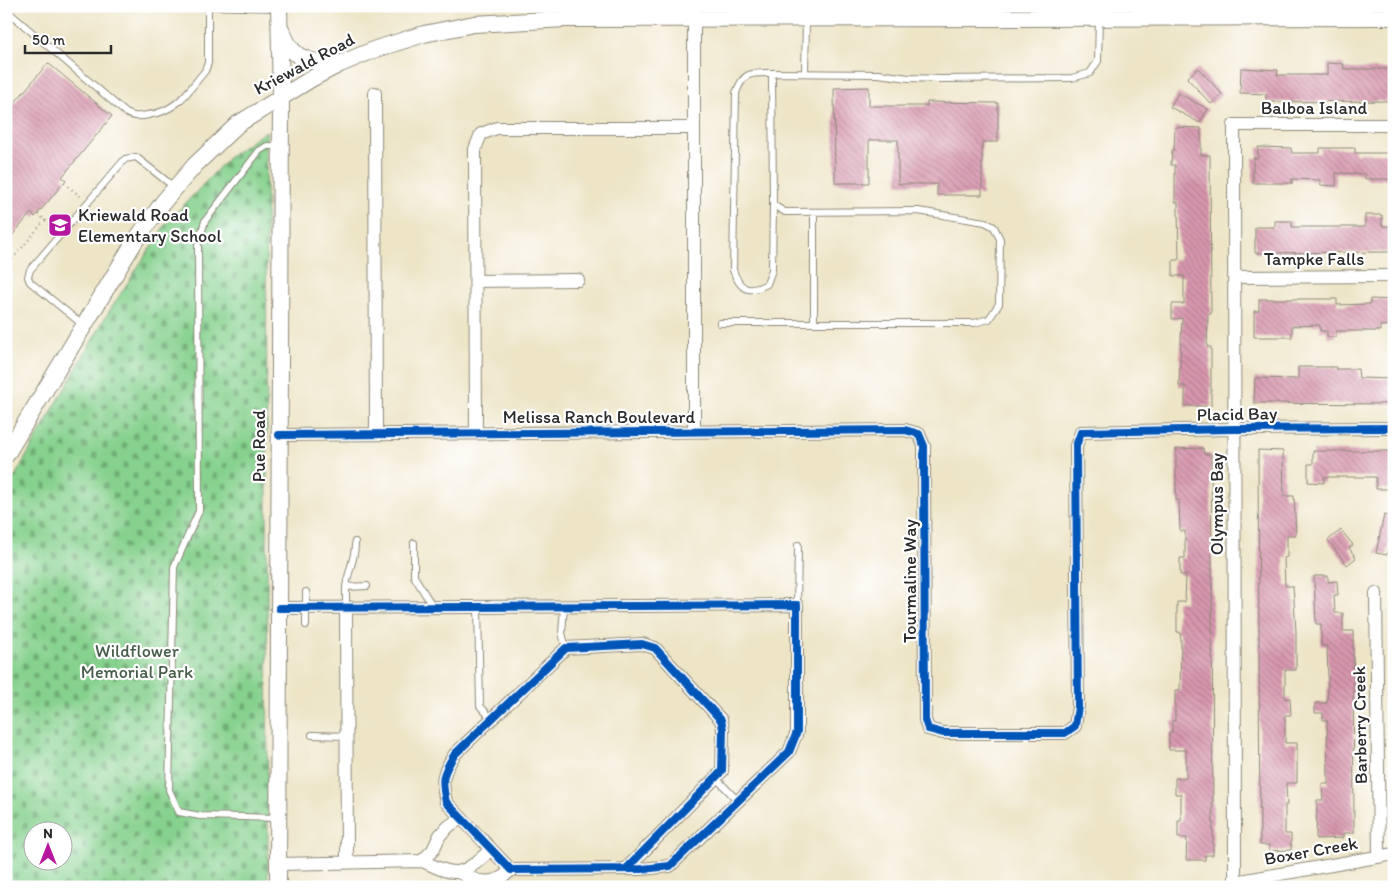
<svg xmlns="http://www.w3.org/2000/svg" width="1400" height="893" font-family="Itim,sans-serif">
<style>
.cemetery{fill:url(#cemetery-stones);stroke:#587e5c;fill-rule:evenodd}
.building{fill:url(#building-back-hatch)}
.lines{fill:none;stroke-linecap:round;stroke-linejoin:round}
.service-casing{stroke:#8c8879;stroke-width:8}
.minor-casing{stroke:#8c8879;stroke-width:14}
.tertiary-casing{stroke:#8c8879;stroke-width:18}
.path{stroke:#8c8879;stroke-width:2;stroke-dasharray:1 4;stroke-linecap:butt}
.service{stroke:#fff;stroke-width:6}
.minor{stroke:#fff;stroke-width:12}
.tertiary{stroke:#fff;stroke-width:16}
.cycleway-casing{stroke:#fff;stroke-width:11}
.cycleway{stroke:#0057b8;stroke-width:8}
.labels{text-anchor:middle;dominant-baseline:central;stroke-width:4.5;stroke-linejoin:round;paint-order:stroke}
.street-label{font-size:18px;fill:#2b2b2b;stroke:#fff}
.poi-label{font-size:18px;fill:#2b2b2b;stroke:#fff;text-anchor:start}
.park-label{font-size:18px;fill:#465d49;stroke:#fff}
</style>
<defs>
<pattern id="cemetery-stones" width="16" height="16" patternUnits="userSpaceOnUse" patternTransform="scale(1.25)"><rect width="16" height="16" fill="#86d18e"/><path d="M2 7V4a2 2 0 0 1 4 0v3zM10 15v-3a2 2 0 0 1 4 0v3z" fill="#6eaa74"/></pattern>
<pattern id="building-back-hatch" width="6" height="6" patternUnits="userSpaceOnUse" patternTransform="scale(1.25)"><rect width="6" height="6" fill="#d897ae"/><path d="M-1 5l2 2M0 0l6 6M5-1l2 2" fill="none" stroke="#af7b8e"/></pattern>
</defs>
<rect width="100%" height="100%" fill="#fff"/>
<filter id="ink" filterUnits="userSpaceOnUse"><feTurbulence type="fractalNoise" baseFrequency=".02" numOctaves="2"/><feDisplacementMap in="SourceGraphic" scale="10" xChannelSelector="R" yChannelSelector="G"/><feConvolveMatrix kernelMatrix="1 2 1 2 8 2 1 2 1" color-interpolation-filters="sRGB"/></filter>
<filter id="wash" filterUnits="userSpaceOnUse"><feTurbulence type="fractalNoise" baseFrequency=".0096" numOctaves="4" result="noise"/><feDisplacementMap in="SourceGraphic" scale="20" xChannelSelector="R" yChannelSelector="G"/><feGaussianBlur stdDeviation="1.12" result="paint"/><feColorMatrix in="noise" values="0 0 0 0 0 0 0 0 0 0 0 0 0 0 0 0 0 1.4 0 .05"/><feComposite in="paint" operator="in"/></filter>
<g filter="url(#wash)">
<rect width="100%" height="100%" fill="#eee5c7"/>
<!-- cemetery -->
<path class="cemetery" d="M266 131 268 887H6V492L105 318 165 225 229 157ZM32 830H62V860H32Z"/>
<g id="blocks">
<!-- building -->
<path class="building" d="M48 63 112 116 62 177 66 180 35 217 31 213 6 243V113Z
M1327 63 1344 64 1343 69H1394V101L1266 102V94L1240 93 1241 68 1278 70 1277 75H1327Z
M1198 68 1222 94 1211 104 1187 78Z
M869 87V106H927V102L998 103V142H982V195H937V184H898V140H869V183H835L834 88Z
M1178 93 1208 109 1200 123 1170 107Z
M1175 127 1201 128V155H1210L1211 314H1208L1207 347H1211V406H1185V386H1179L1182 318 1172 319V304H1184V276H1173V260H1179L1178 210V202H1175V165H1171L1172 150H1174Z
M1258 147 1291 148 1292 153H1320V148H1355V153H1394V179H1365V174L1336 173V186L1320 185V180L1292 179V183H1253V158H1258Z
M1365 215H1382V226H1394V252L1255 253V227H1275V221H1292V227H1365Z
M1259 299H1337V305L1370 304V299L1394 300V325L1380 326V331H1336V337H1327V331H1320V325L1292 326V337H1254V311H1259Z
M1298 367H1336V369H1358L1359 378 1394 379V404L1254 403 1255 378 1298 379Z
M1203 448 1204 454H1211L1212 572 1213 855H1205V860H1186L1187 838H1178V821H1181V794H1175V778H1186V750H1169V733H1172V721H1175V690H1180L1181 640 1180 632H1177V602H1185L1186 575H1180V558H1185V531H1180L1179 500H1176V449Z
M1258 450 1283 451 1284 496H1294L1296 535H1287V557L1284 558 1285 586H1293L1296 631V670H1285V699L1290 698 1291 715H1285V743H1297V783H1286L1287 805H1285V834H1291V850L1269 851V845H1260Z
M1313 451H1392L1391 489H1376V477H1324V483L1308 482V464H1313Z
M1384 515 1394 517V547L1389 545 1387 555 1376 553Z
M1341 530 1353 545 1349 548 1356 558 1347 565 1328 540Z
M1314 576H1328V582L1337 581 1338 595H1334L1335 613H1343V631H1353L1354 833H1343V838L1316 839 1317 800H1323L1322 784H1328V776L1327 720H1323V713H1315V703H1327L1328 679 1327 646H1321V624H1316Z"/>
</g>
</g>
<g filter="url(#ink)">
<use href="#blocks" fill-opacity="0" stroke="#8c8879" stroke-width="1"/>
<g class="lines">
<!-- service casing -->
<g class="service-casing">
<path id="service" d="M205 6 277 8
M6 10 126 113C133 117 140 117 148 115 178 111 187 92 205 71L208 63V6
M772 73C751 73 744 71 736 93L733 270C740 290 748 294 767 284L772 270 773 205
M805 73 806 19
M720 323H974L989 319 999 304 1000 239 994 227 985 222 918 211 785 212 773 205 772 73 878 74 909 78 941 79 1072 78 1090 73 1098 61 1099 18
M814 323V212
M83 325 30 282 28 277 30 270 125 159 136 157 174 187
M414 543V576L433 607
M346 587C348 571 356 557 355 542
M306 592V625
M797 605 798 545
M346 607V587L367 586
M478 607 480 706 492 719
M564 607 562 633 566 648
M312 735 347 736
M716 778 738 801
M278 818 200 816 179 812 169 790 174 567 199 511 198 244 205 221 259 151 267 146H279"/>
</g>
<!-- minor casing -->
<g class="minor-casing">
<path id="minor" d="M375 93 376 434
M1394 125H1234L1235 882 1394 854
M1234 277 1394 276
M476 281 578 280
M694 431V6
M476 433 475 149 481 134 497 128H694
M279 435 905 430 919 434 924 446 925 720 928 729 943 733H1065L1075 726 1078 707 1076 446 1081 432 1234 429 1394 428
M1376 593 1379 857
M346 607 347 862
M279 608 797 605V732L789 752 670 866 642 869 511 870 446 802C441 779 442 774 455 754L566 648 642 644 655 648 721 720 723 729 722 771 626 869
M422 861C432 865 446 873 457 872 469 871 483 857 491 849
M278 864 422 861 433 850 440 835 449 826 461 818
M458 872C476 882 494 888 511 870"/>
</g>
<!-- tertiary casing -->
<g class="tertiary-casing">
<path id="tertiary" d="M281 29C284 35 286 42 290 47 300 63 324 63 340 64
M6 455 135 241 164 201 195 165 238 124 311 79 340 64 376 49 424 34 474 24 566 19 1394 17
M278 887 281 97 279 6"/>
</g>
<!-- path -->
<path class="path" d="M64 183 81 197
M38 214 55 229
M6 267 45 220"/>
<!-- service -->
<use href="#service" class="service"/>
<!-- minor -->
<use href="#minor" class="minor"/>
<!-- tertiary -->
<use href="#tertiary" class="tertiary"/>
<!-- cycleway casing -->
<g class="cycleway-casing">
<path id="cycleway" d="M279 435 905 430 919 434 924 446 925 720 928 729 943 733H1065L1075 726 1078 707 1076 446 1081 432 1234 429 1394 428
M279 608 797 605V732L789 752 670 866 642 869 511 870 446 802C441 779 442 774 455 754L566 648 642 644 655 648 721 720 723 729 722 771 626 869"/>
</g>
<!-- cycleway -->
<use href="#cycleway" class="cycleway"/>
</g>
</g>
<!-- icons -->
<defs>
<g id="school-square" transform="scale(1.25)"><rect x="-9" y="-9" width="18" height="18" rx="4" fill="#b5179e" stroke="#fff"/><path d="M0-5L7-2L0 1L-7-2ZM-4 1L0 2.5L4 1V4Q0 6-4 4Z" fill="#fff"/></g>
</defs>
<g fill-rule="evenodd">
<use href="#school-square" x="60" y="225"/>
</g>
<g class="labels">
<!-- street labels -->
<g class="street-label">
<text transform="translate(304 64) rotate(-28)">Kriewald Road</text>
<text x="1314" y="108">Balboa Island</text>
<text x="1314" y="259">Tampke Falls</text>
<text transform="translate(1237 414) rotate(-1)">Placid Bay</text>
<text x="599" y="417">Melissa Ranch Boulevard</text>
<text transform="translate(259 446) rotate(-90)">Pue Road</text>
<text transform="translate(1217 504) rotate(-90)">Olympus Bay</text>
<text transform="translate(910 581) rotate(-90)">Tourmaline Way</text>
<text transform="translate(1360 725) rotate(-91)">Barberry Creek</text>
<text transform="translate(1311 851) rotate(-10)">Boxer Creek</text>
</g>
<!-- poi labels -->
<g class="poi-label">
<text x="78" y="215">Kriewald Road<tspan x="78" dy="21">Elementary School</tspan></text>
</g>
<!-- park labels -->
<g class="park-label">
<text x="137" y="651">Wildflower<tspan x="137" dy="21">Memorial Park</tspan></text>
</g>
</g>
<!-- margin -->
<rect width="1400" height="893" fill="none" stroke="#fff" stroke-width="25"/>
<!-- north arrow -->
<g transform="translate(48 846)"><circle r="24" fill="#ffffff" stroke="#aaaaaa"/>
<path d="M0-4L9 19L0 12L-9 19Z" fill="#b5179e"/>
<text y="-8" font-size="14" font-weight="bold" text-anchor="middle" fill="#2b2b2b">N</text>
</g>
<!-- scale -->
<path d="M25 45v8h86v-8" fill="none" stroke="#2b2b2b" stroke-width="2.5"/>
<text x="32" y="45" font-size="15" fill="#2b2b2b" stroke="#ffffff" stroke-width="4" paint-order="stroke">50 m</text>
</svg>
